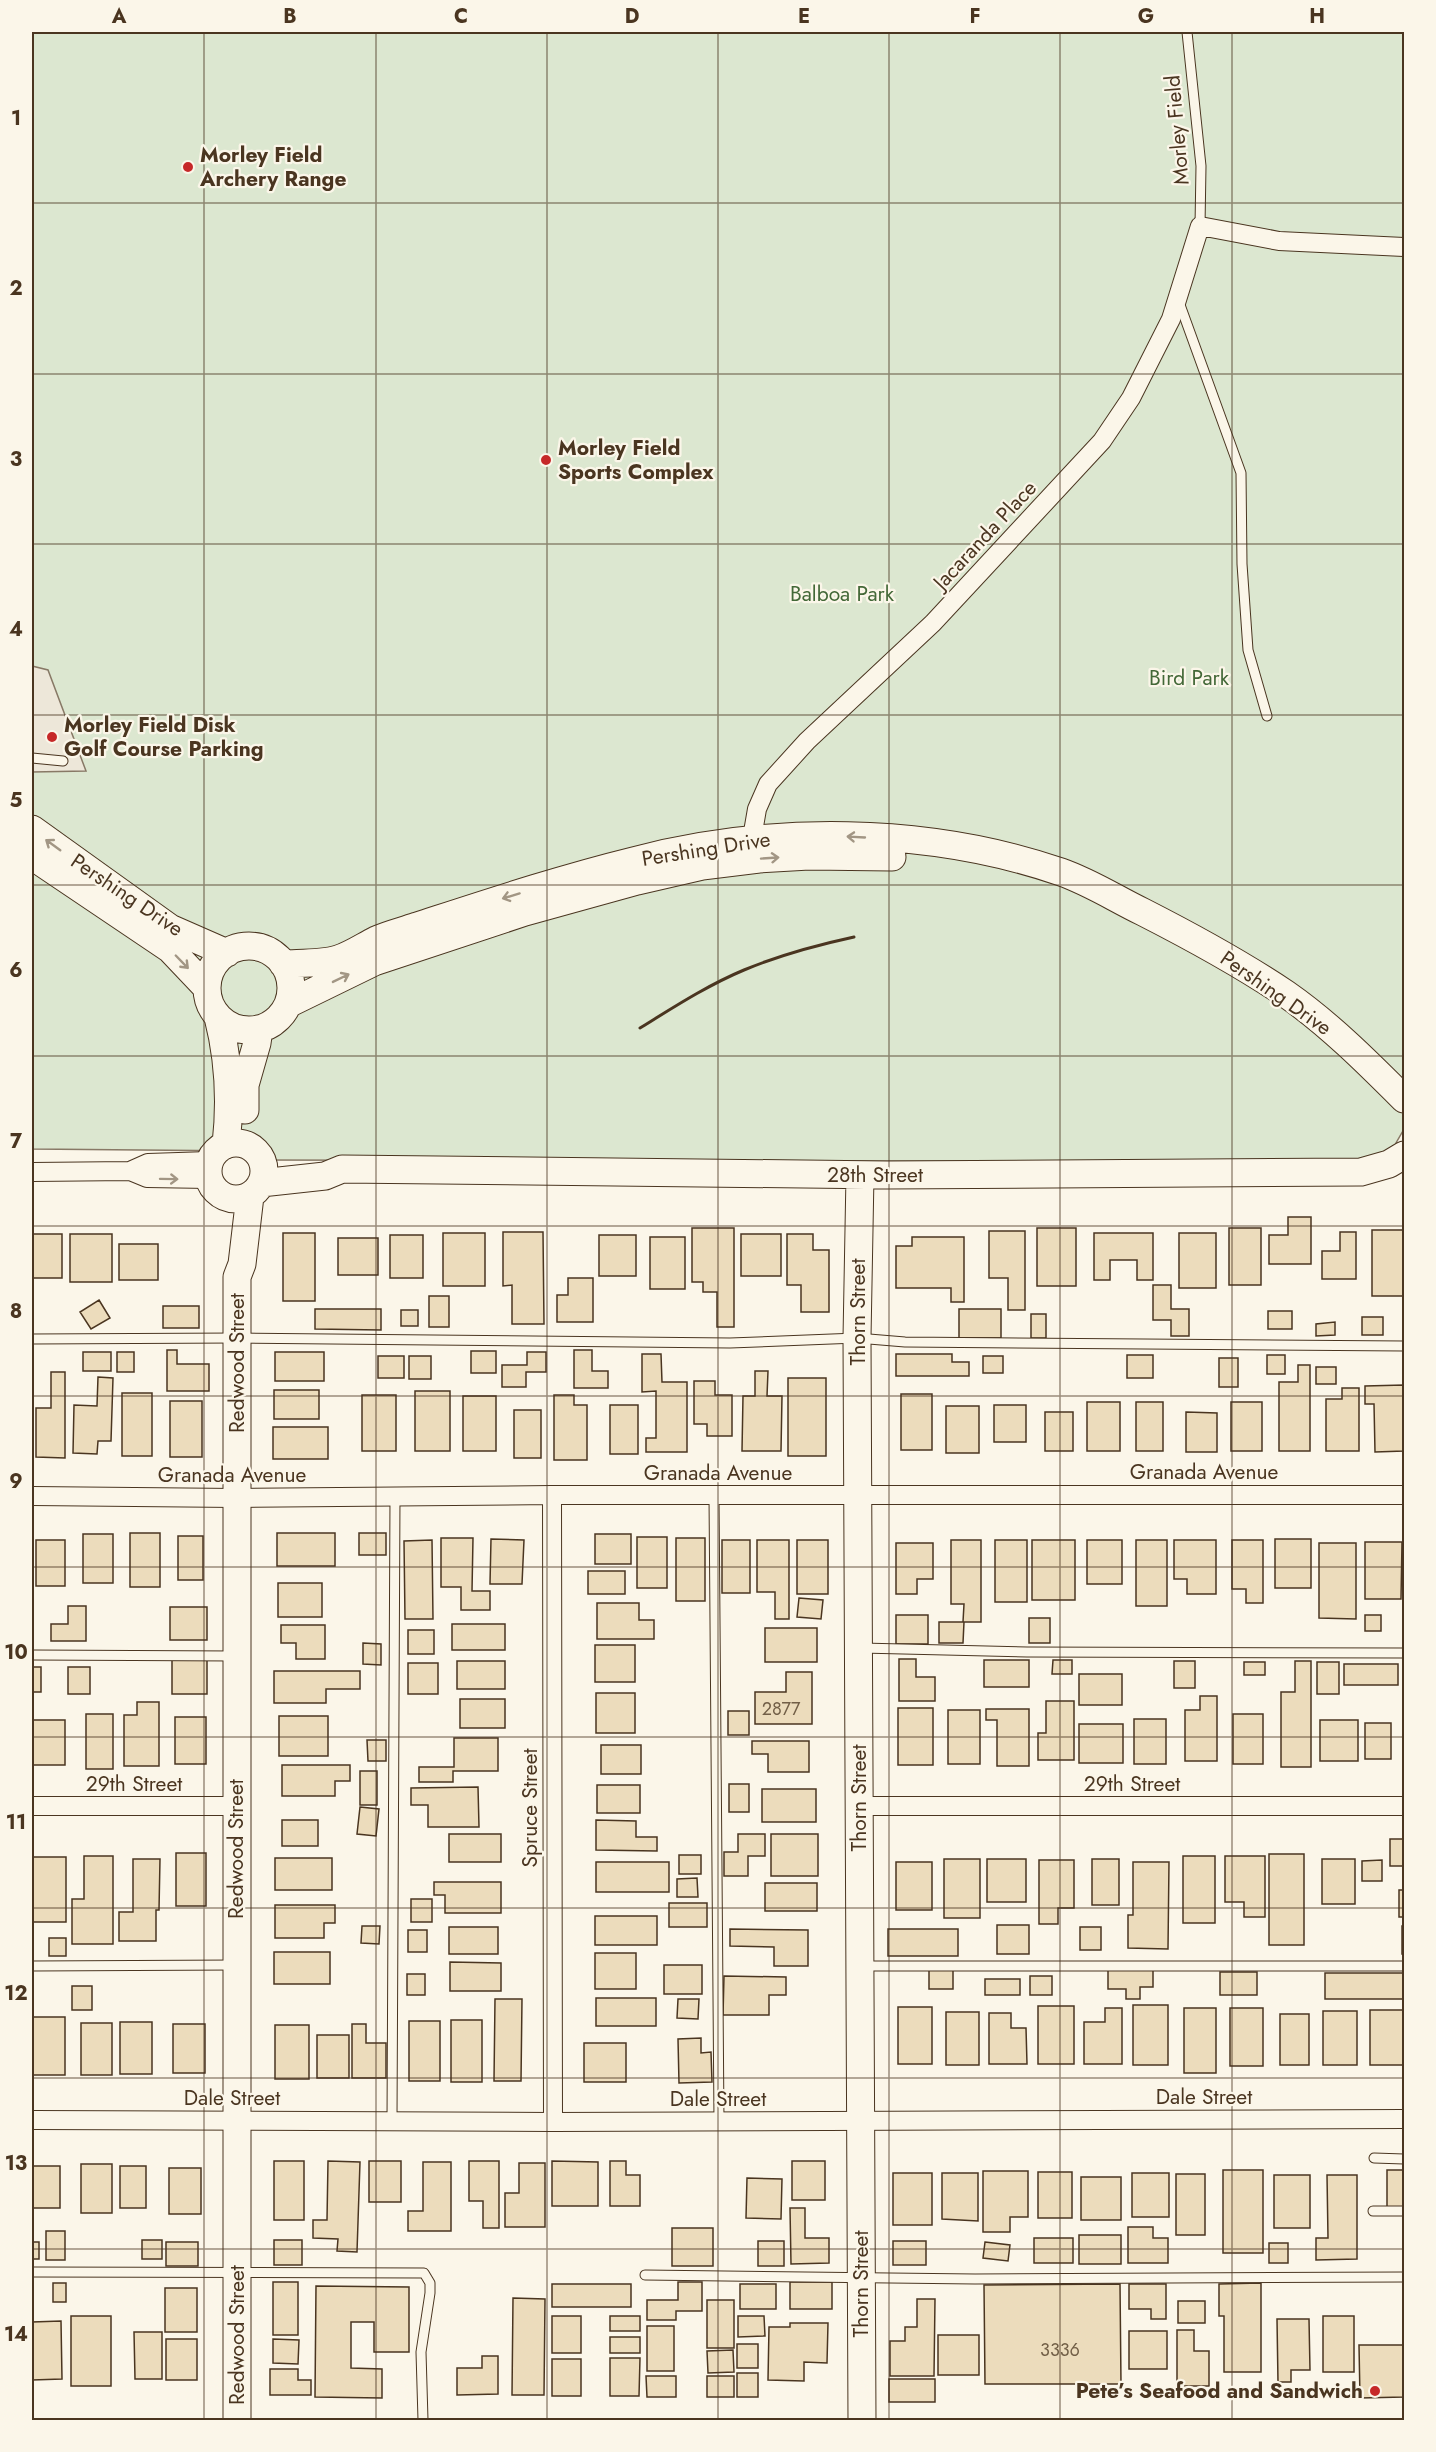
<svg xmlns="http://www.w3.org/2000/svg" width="1436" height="2452" font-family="Jost,sans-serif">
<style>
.green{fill:#dce7d0;stroke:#887966;stroke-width:1.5}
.parking{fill:#ede7d9;stroke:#887966;stroke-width:1.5}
.building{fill:#ecdcbc;stroke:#4a3520;stroke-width:1.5}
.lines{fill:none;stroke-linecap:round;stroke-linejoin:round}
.lane-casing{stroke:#4a3520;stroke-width:11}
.street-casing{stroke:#4a3520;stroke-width:20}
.secondary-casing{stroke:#4a3520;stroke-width:29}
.lane{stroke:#fbf6e9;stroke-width:9}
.street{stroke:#fbf6e9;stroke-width:18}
.secondary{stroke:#fbf6e9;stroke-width:27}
.wall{stroke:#4a3520;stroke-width:3}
.oneway{stroke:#a29684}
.grid{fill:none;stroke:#4a3520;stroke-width:1.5;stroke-opacity:0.55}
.poi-dot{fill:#c62828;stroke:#fbf6e9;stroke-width:2}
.labels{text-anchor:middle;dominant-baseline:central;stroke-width:4.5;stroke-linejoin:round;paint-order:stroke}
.number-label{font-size:18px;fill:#725f47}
.street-label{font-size:21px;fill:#4a3520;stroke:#fbf6e9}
.poi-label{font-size:21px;font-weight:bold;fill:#4a3520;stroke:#fbf6e9;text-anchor:start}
.park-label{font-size:21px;fill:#436837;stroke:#fbf6e9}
.neatline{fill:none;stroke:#4a3520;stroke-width:2}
.grid-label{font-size:20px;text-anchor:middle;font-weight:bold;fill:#4a3520}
</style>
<rect width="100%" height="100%" fill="#fbf6e9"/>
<!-- green -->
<path class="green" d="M32 32H1404V1129L1396 1143 1404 1155V1162L248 1160 250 1151 32 1149Z"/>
<!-- parking -->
<path class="parking" d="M32 666 48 670 86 771 32 772Z"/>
<!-- building -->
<path class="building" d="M1288 1217H1311V1264H1269V1235H1288Z
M692 1228H734V1327H717V1292H703V1282H692Z
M1037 1228H1076V1286H1037Z
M1229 1228H1261V1285H1229Z
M1372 1230H1404V1296H1372Z
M989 1231H1025V1310H1008V1278H989Z
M503 1232H543L544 1324H512V1285L503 1286Z
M1340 1232H1356V1279H1322V1251H1340Z
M283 1233H315V1301H283Z
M443 1233H485V1286H443Z
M1094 1233H1153V1280H1137V1260H1110V1280H1094Z
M1179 1233H1216V1288H1179Z
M32 1234H62V1278H32Z
M70 1234H112V1282H70Z
M741 1234H781V1276H741Z
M787 1234H813V1250H829V1312H801V1285H787Z
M390 1235H423V1278H390Z
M599 1235H636V1276H599Z
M650 1237H685V1289H650Z
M912 1237H964V1302H951V1288H896V1246H912Z
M338 1238H378V1275H338Z
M119 1244H158V1280H119Z
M568 1278H593V1322H557V1295H568Z
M1153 1285H1171V1309H1189V1336H1171V1320H1153Z
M429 1296H449V1327H429Z
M99 1300 110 1318 91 1329 80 1312Z
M163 1306H199V1328H163Z
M315 1309H381V1330L315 1329Z
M959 1309H1001V1338H959Z
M401 1310H418V1326H401Z
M1268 1311H1292V1329H1268Z
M1031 1314H1046V1338H1031Z
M1362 1317H1383V1335H1362Z
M1335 1322V1335L1316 1336V1324Z
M167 1350H177V1364H209V1391H167Z
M574 1350H592V1371H608V1388H574Z
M471 1351H496V1373H471Z
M83 1352H111V1371H83Z
M117 1352H134V1372H117Z
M275 1352H324V1381H275Z
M527 1352H546V1372H526V1387H502V1365H527Z
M642 1354H661L662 1382H687V1452H646V1438H656V1391L642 1392Z
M896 1354H952V1362H969V1376H896Z
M1127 1355H1153V1378H1127Z
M1267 1355H1285V1374H1267Z
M378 1356H404V1378H378Z
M409 1356H431V1379H409Z
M983 1356H1003V1373H983Z
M1219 1358H1238V1387H1219Z
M1298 1365H1310V1451H1279V1382H1298Z
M1316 1367H1336V1384H1316Z
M755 1371H768L767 1396H782L781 1451H742L743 1396H755Z
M51 1372H65V1458L36 1457V1408H51Z
M98 1377 113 1378 111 1441H98L97 1454 73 1453 74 1405 97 1406Z
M788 1378H826V1456H788Z
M694 1381H715V1395H732V1436H707V1424H694Z
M1404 1385V1451L1375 1452 1374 1404H1365V1386Z
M1342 1388H1359V1451H1326V1399H1342Z
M274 1390H319V1419H274Z
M415 1391H450V1451H415Z
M122 1393H152V1456H122Z
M901 1394H932V1450H901Z
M362 1395H396V1451H362Z
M554 1395H574V1405H587V1460H554Z
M463 1396H496V1451H463Z
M170 1401H202V1457H170Z
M1087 1402H1120V1451H1087Z
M1136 1402H1163V1451H1136Z
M1231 1402H1262V1451H1231Z
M610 1405H638V1454H610Z
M994 1405H1026V1442H994Z
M946 1406H979V1453H946Z
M514 1410H541V1458H514Z
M1045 1412H1073V1451H1045Z
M1186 1412 1217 1413V1452H1186Z
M273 1427H328V1459H273Z
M130 1533H160V1587H130Z
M277 1533H335V1566H277Z
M359 1533H386V1555H359Z
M83 1534H113V1583H83Z
M595 1534H631V1564H595Z
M178 1536H203V1580H178Z
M637 1537H667V1588H637Z
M441 1538H473L472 1591H490V1610H461V1587H441Z
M676 1538H705V1601H676Z
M491 1539 524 1540 522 1584H490Z
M1275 1539H1311V1588H1275Z
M36 1540H65V1586H36Z
M432 1540 433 1619H405L404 1541Z
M722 1540H750V1593H722Z
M757 1540H789V1619H775V1592H757Z
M797 1540H828V1594H797Z
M951 1540H981V1622H963L964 1604H951Z
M995 1540H1027V1602H995Z
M1032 1540H1075V1600H1032Z
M1087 1540H1122V1584H1087Z
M1136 1540H1167V1606H1136Z
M1174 1540H1216V1594H1187V1579H1174Z
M1232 1540H1263V1603H1246V1589H1232Z
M1365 1542H1402L1401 1599H1365Z
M896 1543H933V1579H917V1594H896Z
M1319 1543H1356V1619L1319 1618Z
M588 1571H625V1594H588Z
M278 1583H322V1617H278Z
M799 1598 823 1600 821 1619 797 1617Z
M597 1603H639V1620H654V1639H597Z
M68 1606H86V1641H51V1624H68Z
M170 1607H207V1640H170Z
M896 1615H928V1644H896Z
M1365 1615H1381V1631H1365Z
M1029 1618H1050V1643H1029Z
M939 1622H964L963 1643H939Z
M452 1624H505V1650H452Z
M281 1625H325V1659H296V1643H281Z
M765 1628H817V1662H765Z
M408 1630H434V1654H408Z
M363 1643 381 1644V1665L363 1664Z
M595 1645H635V1682H595Z
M172 1659H207V1694H172Z
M899 1659H916V1677H935V1701H899Z
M984 1660H1029V1687H984Z
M1053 1660H1072V1674H1052Z
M457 1661H505V1689H457Z
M1174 1661H1195V1688H1174Z
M1295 1661H1311V1767H1281V1692H1295Z
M1244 1662H1265V1675H1244Z
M1317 1662H1339V1694H1317Z
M408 1663H438V1694H408Z
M1344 1664H1398V1685H1344Z
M32 1667H41V1692H32Z
M68 1667H90V1694H68Z
M274 1671H360V1689H326V1703H274Z
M786 1672H812V1724H755V1692H786Z
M1079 1674H1122V1705H1079Z
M596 1693H635V1733H596Z
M1200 1696H1217V1761H1185V1710H1200Z
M460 1699H505V1728H460Z
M1046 1701H1074V1760H1038V1733H1046Z
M137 1702H159V1766H124V1715H137Z
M898 1708H933V1765H898Z
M986 1709H1029V1766H997V1720H986Z
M948 1710H980V1764H948Z
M728 1711H749V1735H728Z
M86 1714H113V1769H86Z
M1233 1714H1263V1764H1233Z
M279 1716H328V1756H279Z
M175 1717H206V1764H175Z
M1134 1719H1166V1764H1134Z
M32 1720H65V1765H32Z
M1320 1720H1358V1761H1320Z
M1365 1723H1391V1759H1365Z
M1079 1724H1123V1763H1079Z
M454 1738H498V1771H453V1782H419V1767H454Z
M367 1740H386V1761H368Z
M752 1741H809V1772H768V1754H752Z
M601 1745H641V1774H601Z
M282 1765H350V1781H335V1796H282Z
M360 1771H377V1805H360Z
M729 1784H749V1812H729Z
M597 1785H640V1813H597Z
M478 1787 479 1827H428V1805H411V1788Z
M762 1789H816V1822H762Z
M360 1807 379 1809 376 1836 357 1834Z
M282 1820H318V1846H282Z
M596 1820 636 1821V1837H657V1851L596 1850Z
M449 1834H501V1862H449Z
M738 1834H765V1856H748V1876H724V1852H738Z
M771 1834H818V1876H771Z
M1390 1839H1404V1866H1390Z
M176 1853H206V1906H176Z
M1269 1854H1304V1945H1269Z
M679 1855H701V1874H679Z
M84 1856H113V1944H72V1899H84Z
M1183 1856H1215V1923H1183Z
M1225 1856H1265V1917H1244V1902H1225Z
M33 1857H66V1922H33Z
M275 1858H332V1890H275Z
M133 1859H160L159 1910H156V1941H119V1912H133Z
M944 1859H980V1918H944Z
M987 1859H1026V1902H987Z
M1092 1859H1119V1905H1092Z
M1322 1859H1355V1904H1322Z
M1039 1860H1074V1908H1058V1924H1039Z
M1382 1860V1881H1362V1861Z
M596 1862H669V1892H596Z
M896 1862H932V1910H896Z
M1133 1862H1169L1168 1949 1128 1948V1915H1133Z
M697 1878 698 1897H677V1879Z
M434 1882H501V1913H445V1895H434Z
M765 1883H817V1911H765Z
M1399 1890H1404V1917H1399Z
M411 1899H432V1922H411Z
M669 1903H707V1927H669Z
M275 1905H335V1923H324V1938H275Z
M595 1916H657V1945H595Z
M997 1925H1029V1954H997Z
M362 1926H380L379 1944 361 1943Z
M1402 1926H1404V1954H1402Z
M449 1927H498V1954H449Z
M1080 1927H1101V1950H1080Z
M730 1929 808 1930V1966H774V1947L730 1946Z
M888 1929H958V1956H888Z
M408 1930H427V1952H408Z
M49 1938H66V1956H49Z
M274 1952H330V1984H274Z
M595 1953H636V1989H595Z
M450 1962 501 1963V1991H450Z
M664 1965H702V1994H664Z
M929 1970H953V1989H929Z
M1108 1970H1153V1987H1140V1999H1126V1989H1108Z
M1220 1972H1257V1995H1220Z
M1325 1973H1404V1999H1325Z
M407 1974H425V1995H407Z
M724 1976 786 1977V1995H769V2015H723Z
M1030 1976H1052V1995H1030Z
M985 1979H1020V1995H985Z
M72 1986H92V2010H72Z
M596 1998H656V2026H596Z
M495 1999H522L521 2081H494Z
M678 1999H699L698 2019 677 2018Z
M1133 2005H1168V2065H1133Z
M1038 2006H1074V2064H1038Z
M898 2007H932V2064H898Z
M1105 2008H1122V2064H1084V2022H1105Z
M1184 2008H1216V2073H1184Z
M1230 2008H1263V2066H1230Z
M1370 2010H1404V2065H1370Z
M1323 2011H1357V2065H1323Z
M946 2012H979V2065H946Z
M989 2013H1011V2028H1026L1027 2064H989Z
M1280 2014H1309V2065H1280Z
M33 2017H65V2075H33Z
M451 2020H482V2082H451Z
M409 2021H440V2081H409Z
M120 2022H152V2074H120Z
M81 2023H112V2075H81Z
M173 2024H205V2073H173Z
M352 2024H366V2043H386V2078H352Z
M275 2025H309V2079H275Z
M317 2035H349V2078H317Z
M701 2038V2053L711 2052 712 2082 679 2083 678 2039Z
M584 2043H626V2082H584Z
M274 2161H304V2220H274Z
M328 2161 360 2162 357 2252 337 2251 338 2239 313 2238V2220H327Z
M369 2161H401V2202H369Z
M469 2161H499V2228H483V2201H469Z
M552 2161 598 2162V2206H552Z
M610 2161H626V2175H640V2206H610Z
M792 2161H825V2200H792Z
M423 2162H451V2231H408V2211H423Z
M519 2163H545V2227H505V2193H519Z
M81 2164H112V2213H81Z
M32 2166H60V2208H32Z
M120 2166H146V2208H120Z
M169 2168H201V2214H169Z
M1223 2170H1263V2253H1223Z
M1387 2170H1404V2209L1387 2210Z
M983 2171H1028V2217H1010V2232H983Z
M1038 2172H1072V2218H1038Z
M893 2173H932V2225H893Z
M942 2173H978V2221L942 2219Z
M1132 2173H1169V2217H1132Z
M1176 2174H1205V2235H1176Z
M1274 2175H1310V2228H1274Z
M1327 2175H1357V2259L1316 2260V2238H1328Z
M1081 2177H1121V2220H1081Z
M747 2178 782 2179 781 2219 746 2218Z
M790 2208H805V2238H829V2263L791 2264Z
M1128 2227H1153V2238H1168V2263H1128Z
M672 2228H713V2266H672Z
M46 2231H65V2260H46Z
M1079 2235H1121V2264H1079Z
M1034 2238H1073V2263H1034Z
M142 2240H162V2259H142Z
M274 2240H302V2265H274Z
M758 2241H784V2266H758Z
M893 2241H926V2265H893Z
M32 2242H39V2259H32Z
M166 2242H198V2266H166Z
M985 2242 1010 2245 1008 2261 983 2258Z
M1269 2243H1288V2263H1269Z
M273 2282H298V2335H273Z
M678 2282H702V2311H676V2320H647V2300H678Z
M790 2282H832V2309H790Z
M53 2283H66V2302H53Z
M1261 2283V2372H1224V2316H1219V2284Z
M552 2284H631V2307H552Z
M740 2284H776V2309H740Z
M1120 2284 1121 2384H985L984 2285Z
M1129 2284H1166V2319H1151V2309H1129Z
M316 2286 409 2287V2352H374V2322H351V2368L382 2369V2398L315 2397Z
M165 2288H197V2332H165Z
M513 2298 545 2299 544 2395H512Z
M917 2299H935L934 2376H890V2341H905V2327H917Z
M707 2300H734V2348H707Z
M1178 2301H1205V2323H1178Z
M71 2316H111V2386H71Z
M552 2316H581V2353H552Z
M610 2316H640V2331H610Z
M738 2316H764L765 2336 738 2337Z
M1323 2316H1354V2372H1323Z
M1277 2319H1309L1310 2370H1291V2382H1278Z
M61 2321 62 2379 32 2380V2322Z
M790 2323H828L827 2363 804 2362V2381L768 2380 769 2327H790Z
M647 2326H674V2371H647Z
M1177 2330H1194V2351H1209V2386H1177Z
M1129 2331H1167V2369H1129Z
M134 2332H162V2379H135Z
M938 2335H979V2375H938Z
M610 2337H640V2353H610Z
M166 2339H197V2380H166Z
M273 2339 299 2340 298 2364 273 2363Z
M737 2344H758V2368H737Z
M1359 2345H1404V2397L1360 2398Z
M733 2350 734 2372 708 2373 707 2351Z
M482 2356H498V2394L457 2395V2368H482Z
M610 2358H640L639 2396H610Z
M552 2359H581V2396H552Z
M270 2369H298V2380H311V2395H270Z
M737 2373H758V2397H737Z
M646 2376H676V2397H647Z
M707 2376H734V2397H707Z
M889 2379H935V2402H889Z"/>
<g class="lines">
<!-- lane casing -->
<g class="lane-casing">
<path id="lane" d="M1187 32 1201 166 1200 226
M1179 302 1241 473 1242 564 1248 650 1267 716
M32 758 63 761
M32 1339 237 1338 730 1343 857 1338 905 1342 1404 1346
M714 1496 719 2122
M861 1648 1027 1652 1404 1653
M32 1655 234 1656
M32 1966 236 1965
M861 1966H1404
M392 2120 395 1497
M1374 2158 1404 2159
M1373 2211H1404
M32 2272 424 2273 430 2283V2293L421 2352 423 2420
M645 2275 975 2279 1404 2277"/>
</g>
<!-- street casing -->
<g class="street-casing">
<path id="street" d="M752 838 757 809 768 784 807 741 933 623 1102 441 1131 398 1171 319 1200 226 1279 241 1404 247
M130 1171 148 1163 209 1161
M32 1172 130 1171 147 1178 209 1179
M552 1495 553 2122
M32 1496 236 1498 552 1495H1404
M32 1806H236
M859 1806H1404
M32 2120 553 2122 1404 2119"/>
</g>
<!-- secondary casing -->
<g class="secondary-casing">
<path id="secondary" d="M32 829 170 928 227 953
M32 856 170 949 207 988
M207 988a42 42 0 1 1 84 0a42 42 0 1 1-84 0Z
M283 964C300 963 322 964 338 959 351 955 364 946 376 940 389 934 403 931 417 926 488 903 560 879 633 861 769 825 927 826 1061 872 1092 883 1114 898 1143 912 1192 937 1240 963 1286 994 1329 1024 1367 1062 1404 1099
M288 1004 374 962 525 912 637 881 702 866 759 859 809 856 892 857
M218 1017C229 1060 231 1101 226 1145
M245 1110V1085L257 1043 259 1029
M208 1171a28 28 0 1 1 56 0a28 28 0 1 1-56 0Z
M860 1175 857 1338 862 2420
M261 1183 325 1176 342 1169 887 1175 1361 1172 1389 1164 1404 1155
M237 2420V1277L242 1264 250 1196"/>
</g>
<!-- lane -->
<use href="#lane" class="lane"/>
<!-- street -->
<use href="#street" class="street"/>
<!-- secondary -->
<use href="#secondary" class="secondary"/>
<!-- wall -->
<path class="wall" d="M640 1028C674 1007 708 985 744 970 780 955 817 945 854 937"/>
</g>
<!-- one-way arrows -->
<defs><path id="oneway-shaft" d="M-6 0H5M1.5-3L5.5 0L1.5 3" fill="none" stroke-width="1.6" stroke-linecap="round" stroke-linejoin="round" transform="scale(1.5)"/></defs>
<g class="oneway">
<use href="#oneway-shaft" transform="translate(856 837) rotate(-177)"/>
<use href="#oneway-shaft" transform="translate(53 845) rotate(-144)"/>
<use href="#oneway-shaft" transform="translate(770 858) rotate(-4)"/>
<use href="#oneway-shaft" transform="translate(511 896) rotate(163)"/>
<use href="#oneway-shaft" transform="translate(182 962) rotate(46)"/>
<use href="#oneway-shaft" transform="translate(341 978) rotate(-26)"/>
<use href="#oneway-shaft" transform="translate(169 1179) rotate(1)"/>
</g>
<!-- grid -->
<path class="grid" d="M204 32V2420M376 32V2420M547 32V2420M718 32V2420M889 32V2420M1060 32V2420M1232 32V2420M32 203H1404M32 374H1404M32 544H1404M32 715H1404M32 885H1404M32 1056H1404M32 1226H1404M32 1396H1404M32 1567H1404M32 1737H1404M32 1908H1404M32 2078H1404M32 2249H1404"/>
<!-- markers -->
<g class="poi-dot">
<circle cx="188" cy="167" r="6"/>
<circle cx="546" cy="460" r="6"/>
<circle cx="52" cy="737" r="6"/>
<circle cx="1375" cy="2391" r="6"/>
</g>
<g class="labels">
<!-- number labels -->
<g class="number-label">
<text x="781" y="1709">2877</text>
<text x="1060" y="2350">3336</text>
</g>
<!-- street labels -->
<g class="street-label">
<text transform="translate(1177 130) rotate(-95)">Morley Field</text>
<text transform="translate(985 535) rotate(-47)">Jacaranda Place</text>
<text transform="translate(706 849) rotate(-9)">Pershing Drive</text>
<text transform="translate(127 895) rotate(34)">Pershing Drive</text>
<text transform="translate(1276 993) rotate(35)">Pershing Drive</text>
<text x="875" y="1175">28th Street</text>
<text transform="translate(858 1312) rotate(-90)">Thorn Street</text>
<text transform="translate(237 1363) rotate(-90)">Redwood Street</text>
<text x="1204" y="1472">Granada Avenue</text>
<text x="718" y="1473">Granada Avenue</text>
<text x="232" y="1475">Granada Avenue</text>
<text x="134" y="1784">29th Street</text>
<text x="1132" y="1784">29th Street</text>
<text transform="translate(859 1798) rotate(-90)">Thorn Street</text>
<text transform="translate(530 1808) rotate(-90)">Spruce Street</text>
<text transform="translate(236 1849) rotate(-90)">Redwood Street</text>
<text x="1204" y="2097">Dale Street</text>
<text x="232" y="2098">Dale Street</text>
<text x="718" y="2099">Dale Street</text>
<text transform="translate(861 2284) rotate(-90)">Thorn Street</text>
<text transform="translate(237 2335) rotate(-90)">Redwood Street</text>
</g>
<!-- poi labels -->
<g class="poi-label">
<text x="200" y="155">Morley Field<tspan x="200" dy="24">Archery Range</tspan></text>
<text x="558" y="448">Morley Field<tspan x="558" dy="24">Sports Complex</tspan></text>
<text x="64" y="725">Morley Field Disk<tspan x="64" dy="24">Golf Course Parking</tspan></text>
<text x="1363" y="2391" text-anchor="end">Pete’s Seafood and Sandwich</text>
</g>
<!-- park labels -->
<g class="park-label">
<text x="842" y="594">Balboa Park</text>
<text x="1189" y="678">Bird Park</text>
</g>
</g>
<!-- border -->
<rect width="1436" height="2452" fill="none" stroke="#fbf6e9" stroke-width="66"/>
<rect x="33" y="33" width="1370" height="2386" class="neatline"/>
<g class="grid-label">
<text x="119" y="23">A</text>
<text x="290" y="23">B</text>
<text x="461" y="23">C</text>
<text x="632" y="23">D</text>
<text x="804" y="23">E</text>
<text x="975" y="23">F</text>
<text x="1146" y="23">G</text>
<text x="1317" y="23">H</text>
<text x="16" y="125">1</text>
<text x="16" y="295">2</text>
<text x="16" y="466">3</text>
<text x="16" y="636">4</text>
<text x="16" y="807">5</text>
<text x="16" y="977">6</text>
<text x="16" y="1148">7</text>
<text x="16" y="1318">8</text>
<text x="16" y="1488">9</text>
<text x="16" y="1659">10</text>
<text x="16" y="1829">11</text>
<text x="16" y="2000">12</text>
<text x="16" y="2170">13</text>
<text x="16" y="2341">14</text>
</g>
</svg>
